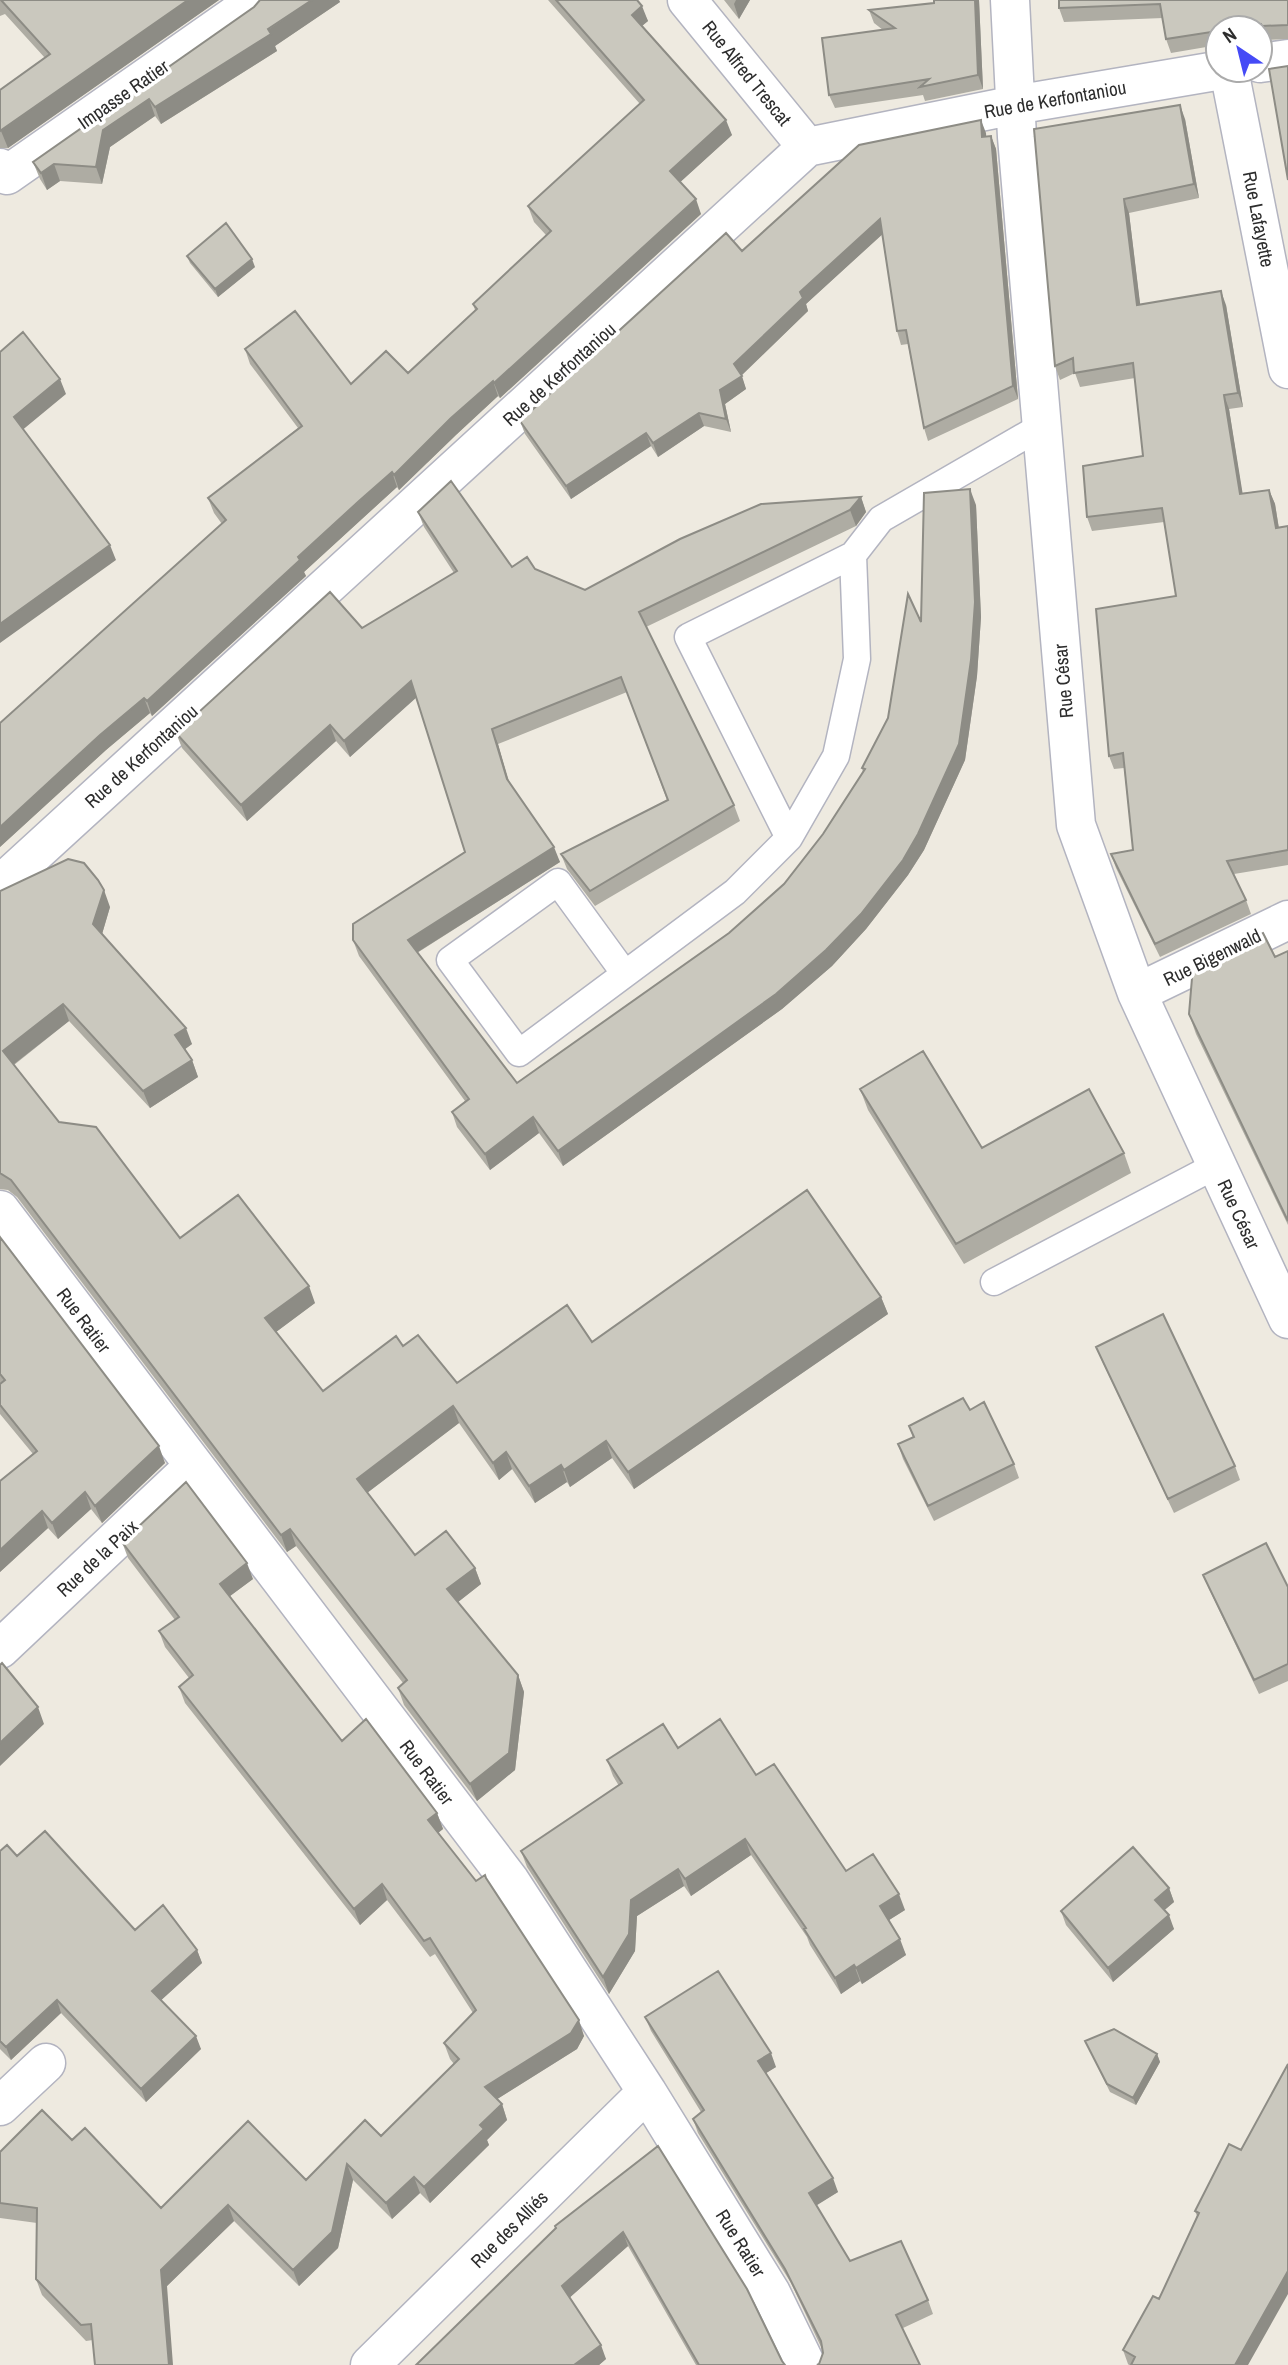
<svg xmlns="http://www.w3.org/2000/svg" width="1288" height="2365" font-family="'Archivo Narrow',sans-serif">
<style>
.lines{fill:none;stroke-linecap:round;stroke-linejoin:round}
.service-casing{stroke:#b3b4c0;stroke-width:29}
.minor-casing{stroke:#b3b4c0;stroke-width:41}
.service{stroke:#fff;stroke-width:26}
.minor{stroke:#fff;stroke-width:38}
.wall{fill:#aeaca3}
.shaded-wall{fill:#8d8c85}
.building{fill:#cac8be;stroke:#8d8c85;stroke-width:2}
.labels{text-anchor:middle;dominant-baseline:central;stroke-width:7;stroke-linejoin:round;paint-order:stroke}
.street-label{font-size:19px;fill:#2d2d2d;stroke:#fff}
</style>
<rect width="100%" height="100%" fill="#eeeae0"/>
<g class="lines">
<!-- service casing -->
<g class="service-casing">
<path id="service" d="M789 838 688 637 853 555
M625 974 558 882 450 960 519 1053 735 892 789 838 836 756 857 659 853 555 881 519 1042 426
M994 1282 1217 1165"/>
</g>
<!-- minor casing -->
<g class="minor-casing">
<path id="minor" d="M687 0 807 147
M1010 0 1017 137 1076 825 1137 993 1288 1319
M1260 63 1288 59
M1229 70 1288 369
M0 168 7 175 247 7
M0 885 807 147 1015 105 1222 70
M1137 993 1288 920
M0 1210 510 1881 647 2092 771 2293 806 2365
M0 1649 194 1466
M0 2106 46 2063
M370 2365 647 2092"/>
</g>
<!-- service -->
<use href="#service" class="service"/>
<!-- minor -->
<use href="#minor" class="minor"/>
</g>
<!-- wall -->
<path class="wall" d="M0 0H219L8 148H0V90L45 58 5 14 0 16Z
M260 0H339L340 2 275 46 277 51 161 124 155 116 110 147 102 184 60 181 47 190 40 179 33 162 254 7Z
M548 0H637L648 21 642 26 732 135 680 182 701 214 500 398 498 396 457 434 399 490 397 487 365 516 304 572 306 576 152 716 150 713 106 750 0 847V723L222 524 214 513 208 498 298 428 250 364 245 349 351 384 408 373 475 310 473 304 546 235 534 222 528 206 640 104Z
M724 0H750L739 19Z
M934 0H979L983 89 925 101 923 95 835 108 829 95 883 30 874 23 869 10 934 3Z
M1288 0V39L1267 40 1266 38H1260V28H1218V45L1171 53 1166 39 1163 18 1064 22 1059 8Z
M1185 119 1199 198 1129 213 1140 305H1226L1243 407 1229 409 1242 493 1269 490 1275 504 1279 528 1288 526V865L1234 874 1246 900 1251 914 1160 957 1116 868 1111 854 1133 850 1124 768 1114 769 1109 756 1176 596 1164 522 1092 531 1087 517 1143 456 1135 378 1080 387 1075 373 1060 380 1055 366 1034 129Z
M986 133V136H991L996 149 1018 399 928 441 924 428 908 344 901 345 897 331 882 234 806 304 808 311 741 375 746 389 725 404 731 432 704 426 658 457 651 446 571 499 525 434 520 421 742 251Z
M187 256 255 267 218 297 190 263Z
M861 497 866 512 856 526 646 627 734 805 740 821 595 906 567 869 561 854 667 800 627 692 498 744 509 781 560 862 417 953 517 1083 729 933 784 884 823 834 863 772 862 768 888 718 921 622 976 505 981 617 977 676 965 760 924 850 908 875 866 929 832 966 782 1009 563 1166 539 1133 490 1170 457 1127 452 1112 465 1101 359 956 353 940 465 852 416 697 350 757 336 741 247 821 182 748 176 733 362 628 454 573 424 527 418 512 512 567 535 569 585 590Z
M0 891 110 907 102 934 192 1044 185 1049 192 1060 198 1077 150 1108 69 1021 14 1065 59 1122 180 1238 315 1303 276 1332 323 1391 403 1346 457 1383 592 1342 881 1297 888 1314 634 1489 612 1458 570 1487 567 1482 535 1503 512 1469 499 1480 459 1423 367 1493 415 1555 475 1568 481 1584 458 1602 518 1675 524 1692 515 1770 477 1801 404 1705 398 1688 403 1683 296 1546 287 1552 17 1197 8 1190 0 1189Z
M1288 951V1225L1196 1034 1189 1014 1275 957Z
M860 1089 982 1148 1124 1153 1131 1173 964 1264 868 1110Z
M0 1237 165 1463 102 1523 91 1509 58 1539 48 1528 0 1572 33 1454 0 1414Z
M1096 1347 1235 1466 1240 1480 1174 1513 1102 1361Z
M970 1410 1014 1464 1019 1478 934 1521 903 1459 898 1444 913 1437 909 1426Z
M122 1542 253 1579 230 1596 342 1741 437 1813 443 1829 438 1833 584 2036 577 2049 497 2099 502 2104 507 2120 487 2140 489 2145 430 2203 420 2193 392 2219 353 2180 338 2248 299 2286 234 2221 167 2286 93 2340 86 2341 42 2295 36 2279 37 2223 0 2218V2152L72 2140 161 2208 306 2180 381 2136 454 2064 450 2059 444 2043 473 2013 435 1954 430 1957 387 1900 360 1925 185 1703 179 1687 189 1678 165 1647 159 1631 175 1620 128 1558Z
M1203 1575 1288 1587V1681L1259 1694 1209 1589Z
M678 1748 756 1775 846 1871 905 1910 889 1920 906 1955 862 1984 860 1981 841 1994 810 1945 807 1937 751 1855 691 1896 684 1886 637 1916 635 1951 609 1994 527 1867 521 1851 619 1786 613 1776 607 1760Z
M0 1851 17 1856 135 1930 197 1950 202 1963 161 2000 201 2049 146 2102 61 2013 11 2060 0 2049Z
M1169 1888 1174 1902 1164 1910 1174 1929 1113 1982 1066 1925 1061 1911Z
M645 2017 776 2067 766 2073 838 2192 816 2205 850 2261 928 2300 933 2314 903 2328 819 2364 823 2353 821 2347 791 2283 698 2133 693 2119 701 2112 651 2031Z
M1085 2041 1157 2054 1160 2062 1136 2105 1110 2092Z
M1229 2144 1248 2365H1129L1128 2364 1123 2350 1159 2299 1197 2216 1195 2211Z
M658 2146 782 2361 785 2365H696L628 2246 570 2297 606 2359 599 2365H416L556 2229 555 2226Z"/>
<!-- shaded-wall -->
<path class="shaded-wall" d="M188 0H219L8 148 1 131Z
M312 0H339L340 2 275 46 277 51 161 124 155 107Z
M736 0H750L739 19 734 4Z
M975 0H979L983 89 978 75Z
M642 6 648 21 637 30 632 15Z
M149 99 155 116 110 147 102 184 96 167 103 130Z
M1180 105 1185 119 1199 198 1194 184Z
M726 120 732 135 676 186 670 171Z
M981 120 986 133 987 150 982 137Z
M991 136 996 149 1018 399 1013 386Z
M54 164 60 181 47 190 41 173Z
M696 199 701 214 500 398 494 383Z
M1124 199 1129 213 1142 319 1137 305Z
M880 219 885 232 806 304 808 311 739 378 734 364 800 292Z
M252 259 255 267 218 297 215 289Z
M1221 291 1226 305 1243 407 1238 393Z
M742 376 746 389 725 404 731 432 726 419 720 390Z
M60 379 66 394 20 432 14 417Z
M493 381 498 396 457 434 399 490 394 475 451 418Z
M1224 395 1229 409 1245 508 1240 494Z
M699 413 704 426 658 457 653 443Z
M646 433 651 446 571 499 566 486Z
M392 472 397 487 304 572 306 576 152 716 147 701 298 557Z
M970 489 976 505 981 617 977 676 965 760 924 850 908 875 866 929 832 966 782 1009 563 1166 558 1151 918 834Z
M1269 490 1275 504 1281 542 1276 528Z
M861 497 866 512 856 526 850 510Z
M110 545 116 560 0 643V624Z
M411 681 417 697 350 757 344 741Z
M144 698 150 713 106 750 0 847V827L100 735Z
M330 725 336 741 247 821 241 805Z
M492 729 498 744 512 794 507 779Z
M554 847 560 862 413 955 408 940Z
M104 890 110 907 100 941 93 924Z
M63 1004 69 1021 9 1068 3 1051Z
M186 1028 192 1044 181 1052 175 1035Z
M192 1060 198 1077 150 1108 143 1091Z
M533 1117 539 1133 490 1170 485 1154Z
M309 1286 315 1303 272 1335 265 1318Z
M881 1297 888 1314 634 1489 628 1472Z
M453 1406 459 1423 363 1496 357 1479Z
M606 1441 612 1458 570 1487 564 1470Z
M159 1446 165 1463 102 1523 95 1506Z
M506 1452 512 1469 499 1480 493 1463Z
M561 1465 567 1482 535 1503 529 1486Z
M85 1492 91 1509 58 1539 52 1523Z
M42 1511 48 1528 0 1572V1550Z
M290 1529 296 1546 287 1552 281 1535Z
M247 1563 253 1579 226 1599 220 1584Z
M475 1568 481 1584 453 1606 447 1589Z
M518 1675 524 1692 515 1770 477 1801 470 1784Z
M38 1707 44 1724 0 1766V1743Z
M437 1813 443 1829 434 1836 428 1820Z
M745 1839 751 1855 691 1896 685 1879Z
M678 1869 684 1886 637 1916 635 1951 609 1994 603 1977 631 1900Z
M382 1884 387 1900 360 1925 354 1909Z
M1169 1888 1174 1902 1160 1914 1155 1900Z
M899 1894 905 1910 886 1922 880 1906Z
M1169 1915 1174 1929 1113 1982 1108 1968Z
M900 1939 906 1955 862 1984 856 1968Z
M197 1950 202 1963 157 2004 152 1991Z
M854 1965 860 1981 841 1994 835 1978Z
M57 2000 61 2013 11 2060 6 2047Z
M579 2020 584 2036 577 2049 491 2103 485 2087Z
M196 2036 201 2049 146 2102 141 2089Z
M771 2053 776 2067 763 2075 758 2061Z
M1157 2054 1160 2062 1136 2105 1133 2098Z
M502 2104 507 2120 487 2140 489 2145 430 2203 424 2187 480 2125Z
M347 2164 353 2180 338 2248 299 2286 293 2270Z
M414 2177 420 2193 392 2219 386 2203Z
M833 2178 838 2192 814 2207 809 2193Z
M228 2205 234 2221 167 2286 173 2365H169L161 2270Z
M623 2232 628 2246 567 2300 562 2286Z
M1288 2271V2294L1248 2365H1235Z
M601 2345 606 2359 599 2365H574Z"/>
<!-- building -->
<path class="building" d="M1 0H188L0 131V90L50 54Z
M260 0H312L268 29 271 34 155 107 149 99 103 130 96 167 54 164 41 173 33 162 254 7Z
M556 0H637L642 6 632 15 726 120 670 171 696 199 494 383 493 381 451 418 394 475 392 472 359 501 298 557 300 560 147 701 144 698 100 735 0 827V723L226 520 208 498 302 426 245 349 295 311 351 384 386 351 408 373 477 309 473 304 551 231 528 206 644 100Z
M934 0H975L978 75 920 87 929 79 829 95 822 38 895 28 869 10 934 3Z
M1059 0H1288V25L1262 26 1261 24 1235 28H1218V31L1166 39 1160 4 1059 8Z
M1288 66V180L1269 69Z
M1180 105 1194 184 1124 199 1137 305 1221 291 1238 393 1224 395 1240 494 1269 490 1276 528 1288 526V850L1227 861 1246 900 1155 944 1111 854 1133 850 1123 753 1109 756 1096 609 1176 596 1162 508 1087 517 1083 466 1143 456 1133 363 1074 373 1073 358 1055 366 1034 129Z
M981 120 982 137 991 136 1013 386 924 428 906 330 897 331 880 219 800 292 803 298 734 364 742 376 720 390 726 419 699 413 653 443 646 433 566 486 520 421 726 233 742 251 859 145Z
M226 223 252 259 215 289 187 256Z
M23 332 60 379 14 417 110 545 0 624V352Z
M451 481 512 567 527 557 535 569 585 590 680 539 761 504 861 497 850 510 639 612 734 805 590 891 561 854 668 800 621 677 492 729 507 779 554 847 408 940 517 1083 729 933 784 884 823 834 865 769 862 768 888 718 908 594 921 622 924 493 970 489 975 602 971 660 959 744 918 834 903 860 861 914 826 950 776 994 558 1151 533 1117 485 1154 452 1112 469 1099 353 940V924L465 852 411 681 344 741 330 725 241 805 176 733 330 592 362 628 457 571 418 512Z
M68 859 84 863 98 880 104 890 93 924 186 1028 175 1035 192 1060 143 1091 63 1004 3 1051 59 1122 96 1127 180 1238 238 1195 309 1286 265 1318 323 1391 396 1336 403 1346 418 1335 457 1383 567 1305 592 1342 807 1190 881 1297 628 1472 606 1441 564 1470 561 1465 529 1486 506 1452 493 1463 453 1406 357 1479 415 1555 446 1531 475 1568 447 1589 518 1675 509 1753 470 1784 398 1688 407 1680 290 1529 281 1535 11 1180 0 1173V891Z
M1263 933 1275 957 1288 951V1221L1189 1014 1193 966Z
M923 1051 982 1148 1089 1089 1124 1153 956 1244 860 1089Z
M0 1237 159 1446 95 1506 85 1492 52 1523 42 1511 0 1550V1481L37 1451 0 1405V1384L5 1380 0 1374Z
M1163 1314 1235 1466 1168 1499 1096 1347Z
M963 1398 970 1410 984 1402 1014 1464 928 1506 898 1444 914 1437 909 1426Z
M186 1482 247 1563 220 1584 342 1741 366 1719 437 1813 428 1820 476 1881 485 1875 486 1878 579 2020 571 2033 485 2087 502 2104 480 2125 484 2129 424 2187 414 2177 386 2203 347 2164 332 2232 293 2270 228 2205 161 2270 169 2365H95L91 2324 81 2325 36 2279 37 2208 0 2203V2152L42 2110 72 2140 85 2128 161 2208 248 2121 306 2180 365 2120 381 2136 459 2059 444 2043 476 2010 430 1938 424 1941 382 1884 354 1909 179 1687 193 1675 159 1631 179 1617 122 1542Z
M1266 1543 1288 1587V1664L1254 1680 1203 1575Z
M2 1663 38 1707 0 1743V1665Z
M720 1719 756 1775 774 1764 846 1871 873 1854 899 1894 880 1906 900 1939 856 1968 854 1965 835 1978 804 1929 806 1928 745 1839 685 1879 678 1869 631 1900 629 1934 603 1977 521 1851 622 1783 607 1760 663 1724 678 1748Z
M45 1831 135 1930 163 1905 197 1950 152 1991 196 2036 141 2089 57 2000 6 2047 0 2041V1851L7 1845 17 1856Z
M1133 1847 1169 1888 1155 1900 1169 1915 1108 1968 1061 1911Z
M718 1971 771 2053 758 2061 833 2178 809 2193 850 2261 901 2241 928 2300 896 2315 920 2365H817L819 2364 823 2353 821 2341 785 2269 693 2119 704 2110 645 2017Z
M1114 2029 1157 2054 1133 2098 1107 2084 1085 2041Z
M1288 2064V2271L1235 2365H1131L1135 2357 1123 2350 1153 2296 1159 2299 1199 2213 1195 2211 1229 2144 1241 2150Z
M658 2146 747 2289 782 2361 785 2365H699L623 2232 562 2286 601 2345 574 2365H416L556 2228 555 2226Z"/>
<g class="labels">
<!-- street labels -->
<g class="street-label">
<text transform="translate(747 73) rotate(51)">Rue Alfred Trescat</text>
<text transform="translate(123 94) rotate(-35)">Impasse Ratier</text>
<text transform="translate(1055 99) rotate(-10)">Rue de Kerfontaniou</text>
<text transform="translate(1259 219) rotate(79)">Rue Lafayette</text>
<text transform="translate(559 374) rotate(-42)">Rue de Kerfontaniou</text>
<text transform="translate(1063 681) rotate(-95)">Rue César</text>
<text transform="translate(141 756) rotate(-42)">Rue de Kerfontaniou</text>
<text transform="translate(1212 957) rotate(-26)">Rue Bigenwald</text>
<text transform="translate(1239 1214) rotate(65)">Rue César</text>
<text transform="translate(84 1320) rotate(53)">Rue Ratier</text>
<text transform="translate(97 1558) rotate(-43)">Rue de la Paix</text>
<text transform="translate(427 1772) rotate(53)">Rue Ratier</text>
<text transform="translate(509 2229) rotate(-45)">Rue des Alliés</text>
<text transform="translate(741 2243) rotate(58)">Rue Ratier</text>
</g>
</g>
<!-- north arrow -->
<g transform="translate(1239 49) rotate(325)"><circle r="33" fill="#ffffff" stroke="#ababab" stroke-width="2"/>
<path d="M0-5L12 26L0 18L-12 26Z" fill="#454af6"/>
<text y="-10" font-size="19" font-weight="bold" text-anchor="middle" fill="#2d2d2d">N</text>
</g>
</svg>
